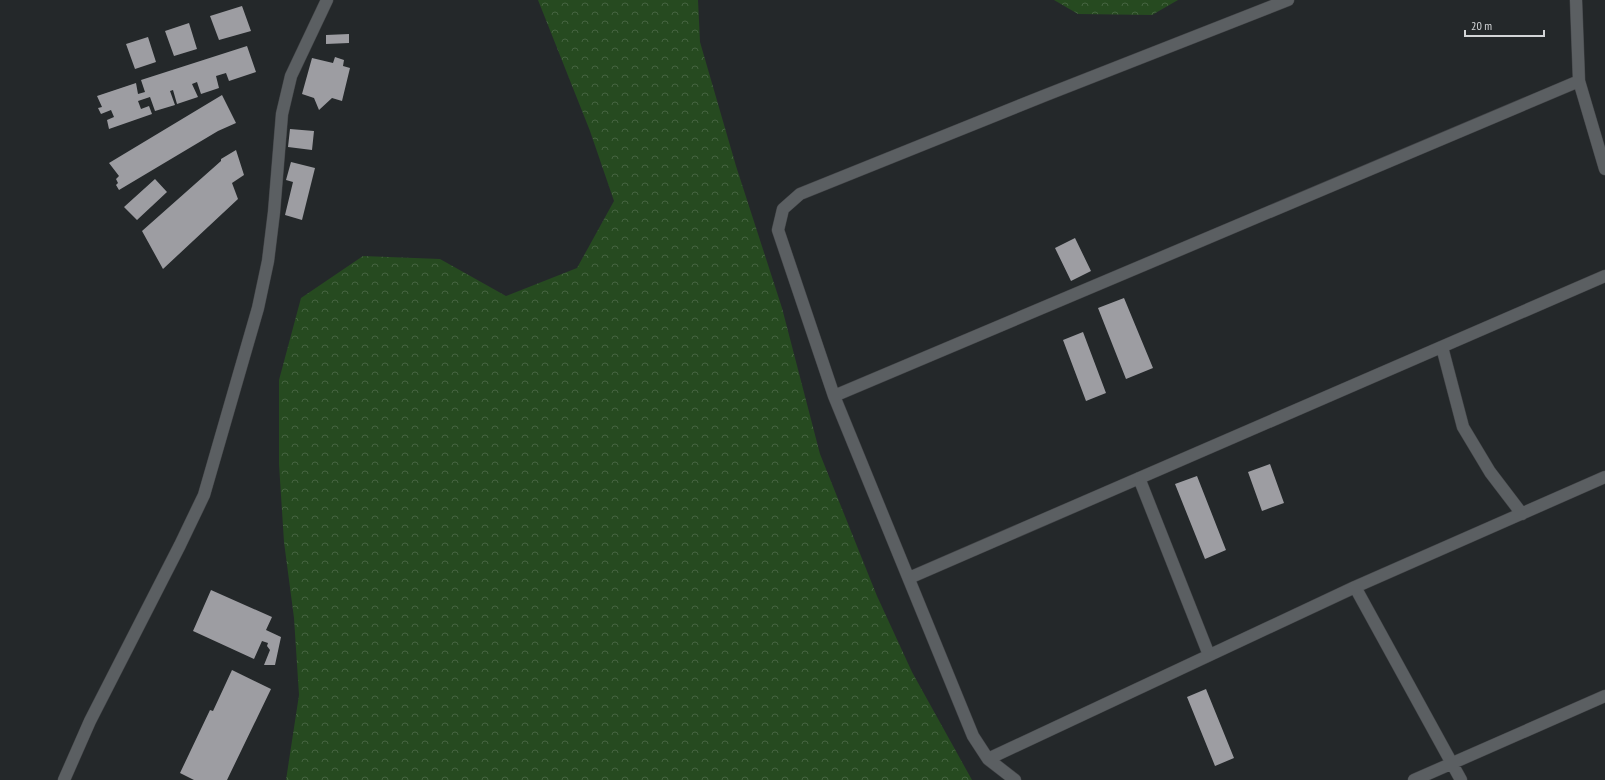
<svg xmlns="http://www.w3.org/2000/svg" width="1605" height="780" font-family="'PT Sans Narrow',sans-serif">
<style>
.forest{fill:url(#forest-crowns)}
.building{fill:#9d9da2}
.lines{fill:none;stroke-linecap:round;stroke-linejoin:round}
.minor-casing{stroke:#414346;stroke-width:13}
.minor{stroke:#5b5f62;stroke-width:12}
</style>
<defs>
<pattern id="forest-crowns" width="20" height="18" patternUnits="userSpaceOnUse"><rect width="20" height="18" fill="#264a20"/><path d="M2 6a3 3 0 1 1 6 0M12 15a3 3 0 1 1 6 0" fill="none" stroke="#456340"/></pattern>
</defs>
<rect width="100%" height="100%" fill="#24282a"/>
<!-- forest -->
<path class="forest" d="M538 0H698L700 42 736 166 782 308 820 454 877 596 912 672 972 780H286L299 695 294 618 284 542 279 464V380L301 298 363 256 440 259 506 296 577 268 614 201 590 131Z
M1054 0H1178L1152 15 1078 14Z"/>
<!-- building -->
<path class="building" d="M242 6 251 31 219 40 210 16Z
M189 23 197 49 174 56 165 31Z
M349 34V43L326 44V35Z
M148 37 156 62 135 69 126 44Z
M247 46 256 72 229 81 226 73 216 76 219 88 201 94 197 82 192 84 198 97 177 104 173 90 170 91 175 105 155 111 150 97 138 101 141 109 149 106 152 114 109 129 107 120 114 117 111 110 101 114 98 108 102 107 97 96 136 83 138 94 145 92 141 80Z
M335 57 344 60 343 66 350 68 342 101 332 98 319 110 314 98 302 94 312 58 333 63Z
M222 95 236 123 218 131 119 190 116 185 118 183 116 179 119 176 109 163Z
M290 129 314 131 312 150 288 147Z
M236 150 244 175 232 183 238 199 163 269 142 231 221 161V159Z
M291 162 315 168 302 220 285 215 293 182 286 180Z
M155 179 167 192 137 220 124 207Z
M1075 238 1091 271 1071 281 1055 248Z
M1124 298 1153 368 1126 379 1098 308Z
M1083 332 1106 393 1086 401 1063 340Z
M1270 464 1284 503 1262 511 1248 472Z
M1197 476 1226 550 1205 559 1175 484Z
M211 590 272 617 266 630 281 637 275 665H264L270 650 267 646 268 643 262 641 254 659 193 631Z
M232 670 271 689 227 780H194L180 773 210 710 213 711Z
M1206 689 1234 758 1215 766 1187 697Z"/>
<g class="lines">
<!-- minor casing -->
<g class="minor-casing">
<path id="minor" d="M1576 0 1579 81 1605 169
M1442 347 1463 427 1490 472 1522 514
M834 396 1579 81
M1139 478 1209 655
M909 578 1605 276
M1355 587 1461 780
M988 759 1355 587 1605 477
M64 780 90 721 180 545 204 495 258 308 268 261 274 212 282 114 291 76 327 0
M1015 780 988 759 973 736 834 396 778 230 783 209 800 194 1046 95 1288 0
M1414 780 1605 696"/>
</g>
<!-- minor -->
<use href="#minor" class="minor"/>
</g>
<!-- scale -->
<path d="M1465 30v6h79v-6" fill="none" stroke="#d3d5d7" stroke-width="2"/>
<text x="1471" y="30" font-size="12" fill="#d3d5d7" stroke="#24282a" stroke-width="3" paint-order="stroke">20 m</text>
</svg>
